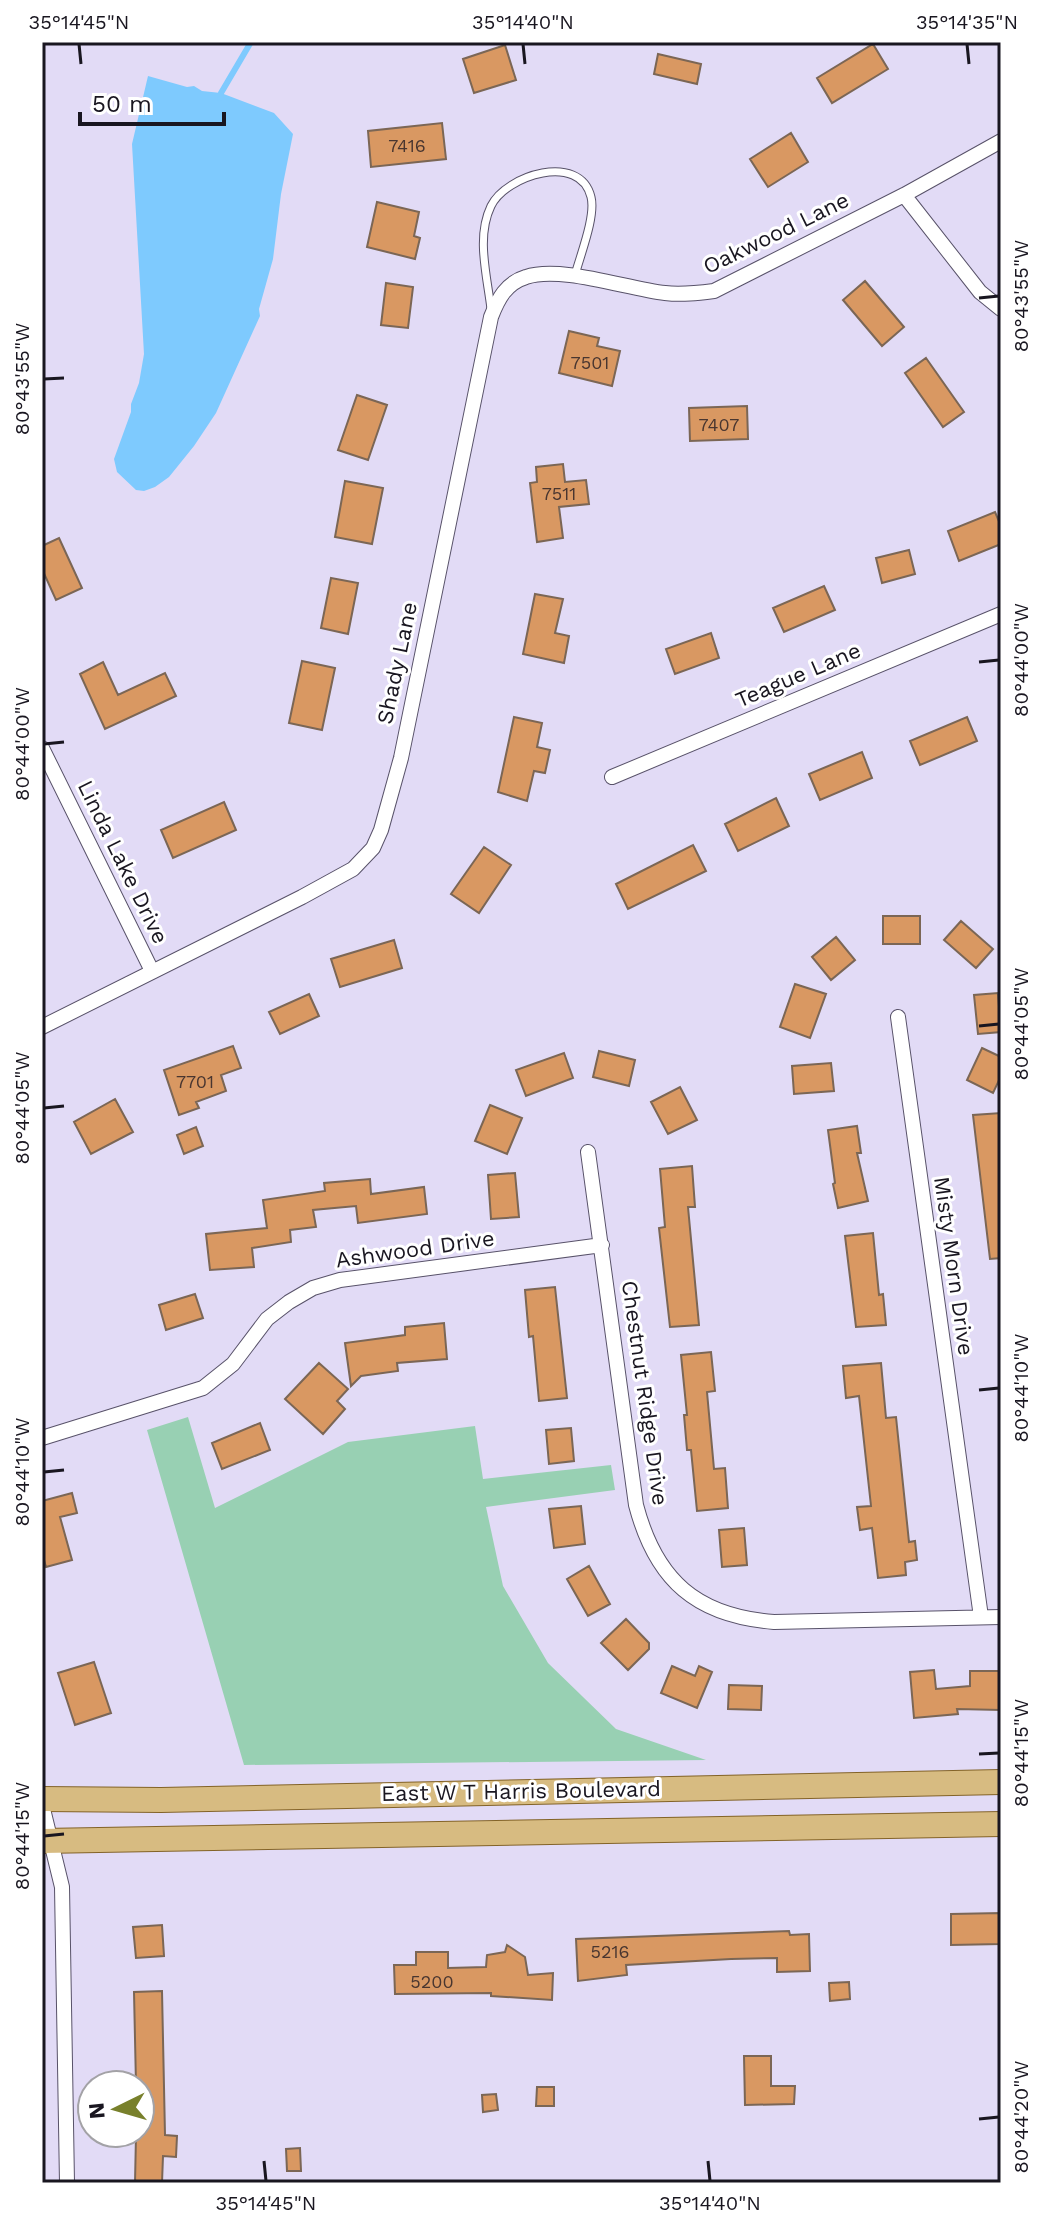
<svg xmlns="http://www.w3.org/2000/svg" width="1043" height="2225" font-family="'Work Sans',sans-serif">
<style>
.green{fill:#98d0b3}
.water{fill:#7ecafe}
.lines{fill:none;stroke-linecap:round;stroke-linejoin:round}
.stream{stroke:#7ecafe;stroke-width:6}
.building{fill:#d99862;stroke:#7b6655;stroke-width:2}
.service-casing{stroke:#585269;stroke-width:9}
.minor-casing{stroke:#585269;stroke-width:16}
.primary-casing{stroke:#836328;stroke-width:26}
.service{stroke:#fff;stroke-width:7}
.minor{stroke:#fff;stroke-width:14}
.primary{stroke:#d7bb81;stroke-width:24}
.ticks{fill:none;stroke:#191620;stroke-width:3}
.labels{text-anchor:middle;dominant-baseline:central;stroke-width:6;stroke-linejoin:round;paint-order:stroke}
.number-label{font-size:18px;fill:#493630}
.street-label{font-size:22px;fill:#191620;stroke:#fff}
.neatline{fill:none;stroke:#191620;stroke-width:3}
.ticks-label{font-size:20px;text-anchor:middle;fill:#191620}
</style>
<rect width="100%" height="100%" fill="#e2dbf6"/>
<!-- green -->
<path class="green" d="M188 1417 215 1508 348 1442 475 1426 483 1479 611 1465 615 1490 486 1507 503 1586 548 1663 616 1729 706 1760 244 1765 147 1430Z"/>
<!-- water -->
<path class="water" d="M148 76 187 87 194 86 202 91 221 93 274 113 293 134 281 194 273 259 259 309 260 316 216 413 194 446 169 477 155 487 144 491 136 490 117 472 114 459 131 412V404L139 383 144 354 132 144Z"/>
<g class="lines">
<!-- stream -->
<path class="stream" d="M220 98 221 93 251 42"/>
</g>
<!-- building -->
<path class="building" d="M873 44 888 69 832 103 817 78Z
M505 45 516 80 474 93 463 59Z
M658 54 701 64 697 84 654 74Z
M442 123 446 159 371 167 368 131Z
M791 133 808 162 768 187 750 159Z
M377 202 419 212 414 236 420 238 415 259 367 247Z
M865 281 904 327 882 346 843 300Z
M386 283 413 287 408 328 381 325Z
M569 331 599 338 597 346 620 351 612 386 559 373Z
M926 358 964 412 943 427 905 373Z
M357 395 387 405 368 460 338 450Z
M747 406 748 439 690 441 689 408Z
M563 464 565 482 586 480 589 504 559 507 563 538 537 542 530 483 537 482 536 467Z
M345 481 383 488 372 544 335 537Z
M995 512 1001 526V544L959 561 948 531Z
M59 538 82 588 56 600 42 569V546Z
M909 550 915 574 882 583 876 558Z
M331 578 358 583 348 634 321 628Z
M824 586 835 610 784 632 773 608Z
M535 594 563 599 555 633 569 636 564 663 523 654Z
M711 633 719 658 675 674 666 649Z
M302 661 335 668 322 730 289 723Z
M103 662 118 695 165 673 176 696 105 729 80 674Z
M514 717 542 723 537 747 550 750 545 773 534 771 527 801 498 792Z
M967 717 977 741 920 765 910 741Z
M862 752 872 778 820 800 809 774Z
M776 798 789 826 738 851 725 824Z
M224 802 236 830 173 858 161 830Z
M693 845 706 871 628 909 616 884Z
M484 847 511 865 479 913 451 894Z
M883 916H920V944H883Z
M961 921 993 949 976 968 944 940Z
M836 937 855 960 831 980 812 957Z
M394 940 402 968 340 987 331 959Z
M795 984 826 994 810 1038 780 1027Z
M998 993 1001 1032 978 1034 974 995Z
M309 994 319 1016 280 1034 269 1012Z
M233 1046 241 1068 221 1075 226 1091 196 1102 199 1108 179 1115 164 1070Z
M982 1048 1001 1057V1076L993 1093 967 1080Z
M599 1051 635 1060 629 1086 593 1077Z
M564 1053 573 1078 526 1096 516 1070Z
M831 1063 834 1091 794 1094 792 1066Z
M680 1087 697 1120 668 1134 651 1102Z
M115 1099 133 1132 91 1154 74 1122Z
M490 1105 522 1118 507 1154 475 1141Z
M1001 1113V1258L990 1259 973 1115Z
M857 1126 861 1153H857L868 1201 838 1208 833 1184 835 1183 828 1130Z
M196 1127 203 1146 184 1154 177 1135Z
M692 1166 695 1207H688L699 1325 670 1327 659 1228 665 1227 660 1169Z
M515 1173 519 1217 491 1219 488 1175Z
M370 1179 371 1194 424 1187 427 1214 358 1223 356 1206 313 1210 316 1227 290 1230 291 1242 252 1248 254 1267 210 1270 206 1234 267 1228 263 1200 325 1191 324 1183Z
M873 1233 879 1295 883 1294 886 1325 856 1327 845 1236Z
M555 1287 567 1398 539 1401 533 1336 529 1337 525 1290Z
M195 1294 203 1318 166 1330 159 1305Z
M444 1323 447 1359 397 1363 398 1371 361 1376 351 1386 345 1343 405 1335V1327Z
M711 1352 715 1391 707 1392 714 1469 725 1468 728 1508 697 1511 691 1450H687L684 1415H687L681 1355Z
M319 1363 348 1389 337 1401 345 1409 323 1434 285 1399Z
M881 1363 886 1418 896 1417 909 1542 915 1541 917 1560 905 1562 906 1575 878 1578 872 1528 860 1530 857 1507 871 1506 859 1396 846 1398 843 1366Z
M260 1423 270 1450 222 1469 212 1443Z
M571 1428 574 1461 549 1464 546 1430Z
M72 1493 77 1513 60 1517 72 1560 46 1567 42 1553V1501Z
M581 1506 585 1544 554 1548 549 1509Z
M744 1528 747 1565 722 1567 719 1530Z
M589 1566 610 1604 588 1616 567 1579Z
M626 1619 649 1643V1649L628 1670 601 1643Z
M94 1662 111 1713 75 1725 58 1673Z
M672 1666 695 1676 699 1666 712 1672 697 1708 661 1693Z
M934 1670 936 1689 970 1686V1671H1001V1710L957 1709 958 1714 914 1718 910 1672Z
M729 1685 762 1686 761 1710 728 1709Z
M1001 1913V1944L951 1945V1914Z
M162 1925 164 1956 136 1958 133 1927Z
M789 1931 790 1935 809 1934 810 1971 777 1972V1958L731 1959 626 1965 627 1975 578 1981 576 1939Z
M507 1945 525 1957 528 1975 553 1973 552 2000 491 1996V1993L395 1994 394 1965H416V1952H448V1968L486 1967 487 1955 505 1952Z
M849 1982 850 1999 830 2001 829 1983Z
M162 1991 165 2135 177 2136 176 2157 163 2156 162 2183H135L136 2135H140V2085H136L134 1992Z
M744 2056H771V2086H795L794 2104 745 2105Z
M537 2087H554V2106H536Z
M496 2094 498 2110 483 2112 482 2095Z
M300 2148 301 2171H287L286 2149Z"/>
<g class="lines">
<!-- service casing -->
<g class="service-casing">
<path id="service" d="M491 309C487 275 476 237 491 206 506 175 580 152 591 197 596 216 580 256 575 275"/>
</g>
<!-- minor casing -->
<g class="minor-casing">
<path id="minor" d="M904 195 980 292 1001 309
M42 748 152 971
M612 777 1001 614
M898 1017 981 1617
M42 1027 302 897 353 869 373 848 381 830 401 758 491 317C498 299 506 283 526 277 560 265 628 289 665 293 682 295 698 293 714 291L904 195 1001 141
M588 1152 636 1505C656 1581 697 1616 774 1622L1001 1617
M42 1438 203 1388 233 1364 267 1319 289 1302 313 1288 340 1280 602 1245
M42 1805 62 1887 67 2183"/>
</g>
<!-- primary casing -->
<g class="primary-casing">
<path id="primary" d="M42 1799 161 1800 1001 1782
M42 1841 1001 1824"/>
</g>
<!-- service -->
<use href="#service" class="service"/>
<!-- minor -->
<use href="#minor" class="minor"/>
<!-- primary -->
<use href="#primary" class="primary"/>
</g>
<!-- ticks -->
<path class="ticks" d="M79 44 81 64M523 44 525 64M967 44 969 64M979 298 999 296M44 379 64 378M979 662 999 660M44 744 64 742M979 1026 999 1024M44 1108 64 1106M979 1390 999 1388M44 1472 64 1470M979 1754 999 1753M44 1836 64 1834M979 2119 999 2117M264 2161 266 2181M708 2161 710 2181"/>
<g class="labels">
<!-- number labels -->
<g class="number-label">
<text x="407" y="145">7416</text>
<text x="590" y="362">7501</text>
<text x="719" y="424">7407</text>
<text x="559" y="493">7511</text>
<text x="195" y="1081">7701</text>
<text x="610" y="1951">5216</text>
<text x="432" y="1981">5200</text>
</g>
<!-- street labels -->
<g class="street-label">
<text transform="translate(776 233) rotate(-26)">Oakwood Lane</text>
<text transform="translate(397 663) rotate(-78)">Shady Lane</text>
<text transform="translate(798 675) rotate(-23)">Teague Lane</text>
<text transform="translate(123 862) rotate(64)">Linda Lake Drive</text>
<text transform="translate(415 1249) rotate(-8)">Ashwood Drive</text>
<text transform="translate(954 1266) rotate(82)">Misty Morn Drive</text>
<text transform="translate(645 1393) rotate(82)">Chestnut Ridge Drive</text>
<text transform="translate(521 1791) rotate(-1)">East W T Harris Boulevard</text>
</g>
</g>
<!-- border -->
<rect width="1043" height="2225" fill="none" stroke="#ffffff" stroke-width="88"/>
<!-- north arrow -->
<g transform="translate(116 2109) rotate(265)"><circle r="38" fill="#ffffff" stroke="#a3a2a6" stroke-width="2"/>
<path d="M0-6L14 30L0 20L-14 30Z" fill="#78802b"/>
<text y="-12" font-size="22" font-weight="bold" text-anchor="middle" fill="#191620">N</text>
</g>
<!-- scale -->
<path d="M80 112v12h144v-12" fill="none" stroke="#191620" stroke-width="4"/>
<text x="92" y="112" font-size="24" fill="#191620" stroke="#ffffff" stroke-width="6" paint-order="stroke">50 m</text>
<rect x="44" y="44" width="955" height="2137" class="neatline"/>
<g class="ticks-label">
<text x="79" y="29">35°14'45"N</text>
<text x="523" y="29">35°14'40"N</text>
<text x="967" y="29">35°14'35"N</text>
<text transform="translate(1021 296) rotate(-90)" y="7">80°43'55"W</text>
<text transform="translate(22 379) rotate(-90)" y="7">80°43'55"W</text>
<text transform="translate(1021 660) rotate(-90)" y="7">80°44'00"W</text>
<text transform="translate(22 744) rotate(-90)" y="7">80°44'00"W</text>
<text transform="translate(1021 1024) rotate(-90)" y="7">80°44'05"W</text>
<text transform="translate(22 1108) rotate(-90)" y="7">80°44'05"W</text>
<text transform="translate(1021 1388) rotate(-90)" y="7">80°44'10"W</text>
<text transform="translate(22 1472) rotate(-90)" y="7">80°44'10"W</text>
<text transform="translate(1021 1753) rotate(-90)" y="7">80°44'15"W</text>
<text transform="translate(22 1836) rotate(-90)" y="7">80°44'15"W</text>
<text transform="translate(1021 2117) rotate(-90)" y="7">80°44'20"W</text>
<text x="266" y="2210">35°14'45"N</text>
<text x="710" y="2210">35°14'40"N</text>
</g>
</svg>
